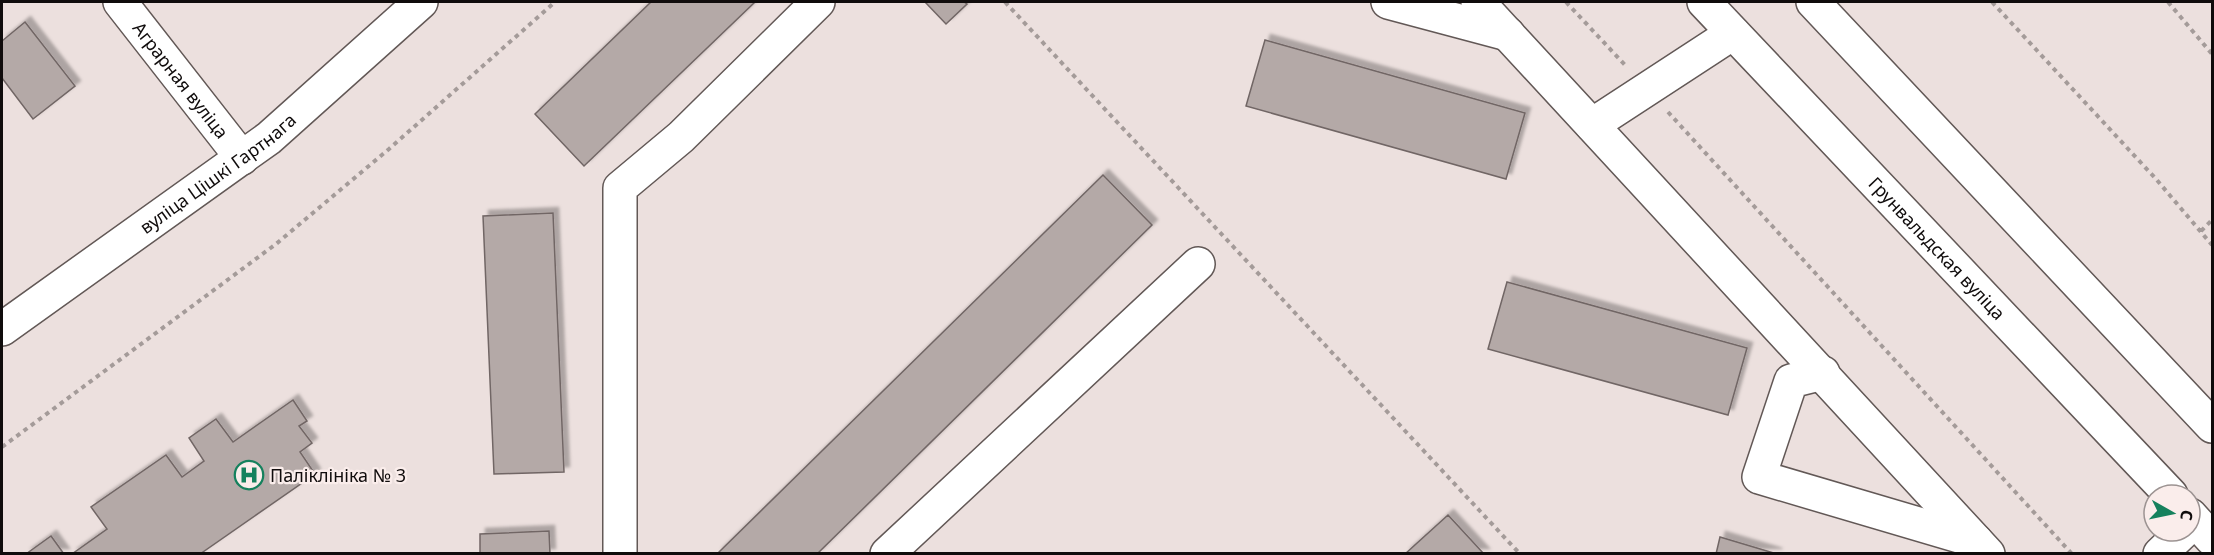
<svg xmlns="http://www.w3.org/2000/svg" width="2214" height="555" font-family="'Noto Sans',sans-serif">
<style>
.building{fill:#b4a9a7;stroke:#716665;stroke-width:1.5;filter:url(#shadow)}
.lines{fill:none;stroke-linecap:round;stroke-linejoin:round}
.minor-casing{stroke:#625856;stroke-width:36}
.major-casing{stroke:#625856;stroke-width:36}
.path{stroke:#a49b99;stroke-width:4;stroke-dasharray:4.5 4.5;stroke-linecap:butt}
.minor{stroke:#fff;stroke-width:33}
.major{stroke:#fff;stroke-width:33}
.labels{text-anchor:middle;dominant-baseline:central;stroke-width:4.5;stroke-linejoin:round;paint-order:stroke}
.street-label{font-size:18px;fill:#100c0c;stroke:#faedeb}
.poi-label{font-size:18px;fill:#100c0c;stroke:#faedeb;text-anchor:start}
</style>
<defs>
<filter id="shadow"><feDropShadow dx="5.5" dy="-5.5" stdDeviation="1.5" flood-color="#0004"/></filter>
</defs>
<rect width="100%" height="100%" fill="#ece0de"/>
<!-- building -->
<path class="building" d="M651 2H755L584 166 535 114Z
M925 2H964L967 4 946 24Z
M25 22 75 86 33 119 2 78V41Z
M1265 40 1525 113 1506 179 1246 106Z
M1103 175 1152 225 817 554H717Z
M553 213 564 472 494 474 483 216Z
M1507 282 1747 348 1728 415 1488 349Z
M293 400 307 421 299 426 312 443 300 452 315 474 200 554H72L107 529 91 507 166 455 182 477 204 461 189 438 216 419 233 442Z
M1448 515 1484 554H1405Z
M549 531 550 554H480V534Z
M51 536 64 554H26Z
M1720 537 1777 554H1716Z"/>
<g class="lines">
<!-- minor casing -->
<g class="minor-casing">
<g id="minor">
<path id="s1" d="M120 2 242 158"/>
<path d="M1388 2 1508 34"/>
<path d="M1478 2 1988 554"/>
<path d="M1592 125 1733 33"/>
<path id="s2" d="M2 329 269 138 421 2"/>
<path d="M1823 373 1791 381 1759 477 1976 541"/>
<path d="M620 554V188L681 137 818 2"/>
<path d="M887 554 1198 264"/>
<path d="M2160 554 2184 531"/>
</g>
</g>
<!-- major casing -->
<g class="major-casing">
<g id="major">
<path id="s3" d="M1704 2 2171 495"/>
<path d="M1813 2 2212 426"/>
<path d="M2190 515 2212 539"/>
</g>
</g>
<!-- path -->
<path class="path" d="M1005 2 1520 554
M1566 2 1625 65
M1992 2 2156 179 2212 245
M2168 2 2212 54
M1668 112 2072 554
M2201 231 2212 220
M2 447 276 244 389 149 555 2"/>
<!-- minor -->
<use href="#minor" class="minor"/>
<!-- major -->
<use href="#major" class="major"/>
</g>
<!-- icons -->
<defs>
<g id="hospital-ring" transform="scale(1.5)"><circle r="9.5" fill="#faedeb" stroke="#15815d" stroke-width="1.5"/><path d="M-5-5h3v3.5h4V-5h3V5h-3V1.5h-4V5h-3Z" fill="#15815d"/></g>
</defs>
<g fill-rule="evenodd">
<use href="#hospital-ring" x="249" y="475"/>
</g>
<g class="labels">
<!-- street labels -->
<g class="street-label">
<text stroke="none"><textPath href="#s1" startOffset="99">Аграрная вуліца</textPath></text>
<text stroke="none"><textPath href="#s2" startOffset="266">вуліца Цішкі Гартнага</textPath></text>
<text stroke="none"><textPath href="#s3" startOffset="339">Грунвальдская вуліца</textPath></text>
</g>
<!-- poi labels -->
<g class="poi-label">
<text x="270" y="475">Паліклініка № 3</text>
</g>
</g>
<!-- border -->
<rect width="2214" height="555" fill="none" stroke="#100c0c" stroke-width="6"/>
<!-- north arrow -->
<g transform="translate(2172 513) rotate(99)"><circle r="28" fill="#faedeb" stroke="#9c9392" stroke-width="1.5"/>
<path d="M0-4.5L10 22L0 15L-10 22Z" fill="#15815d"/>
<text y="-9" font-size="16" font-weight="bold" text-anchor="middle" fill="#100c0c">С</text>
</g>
</svg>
